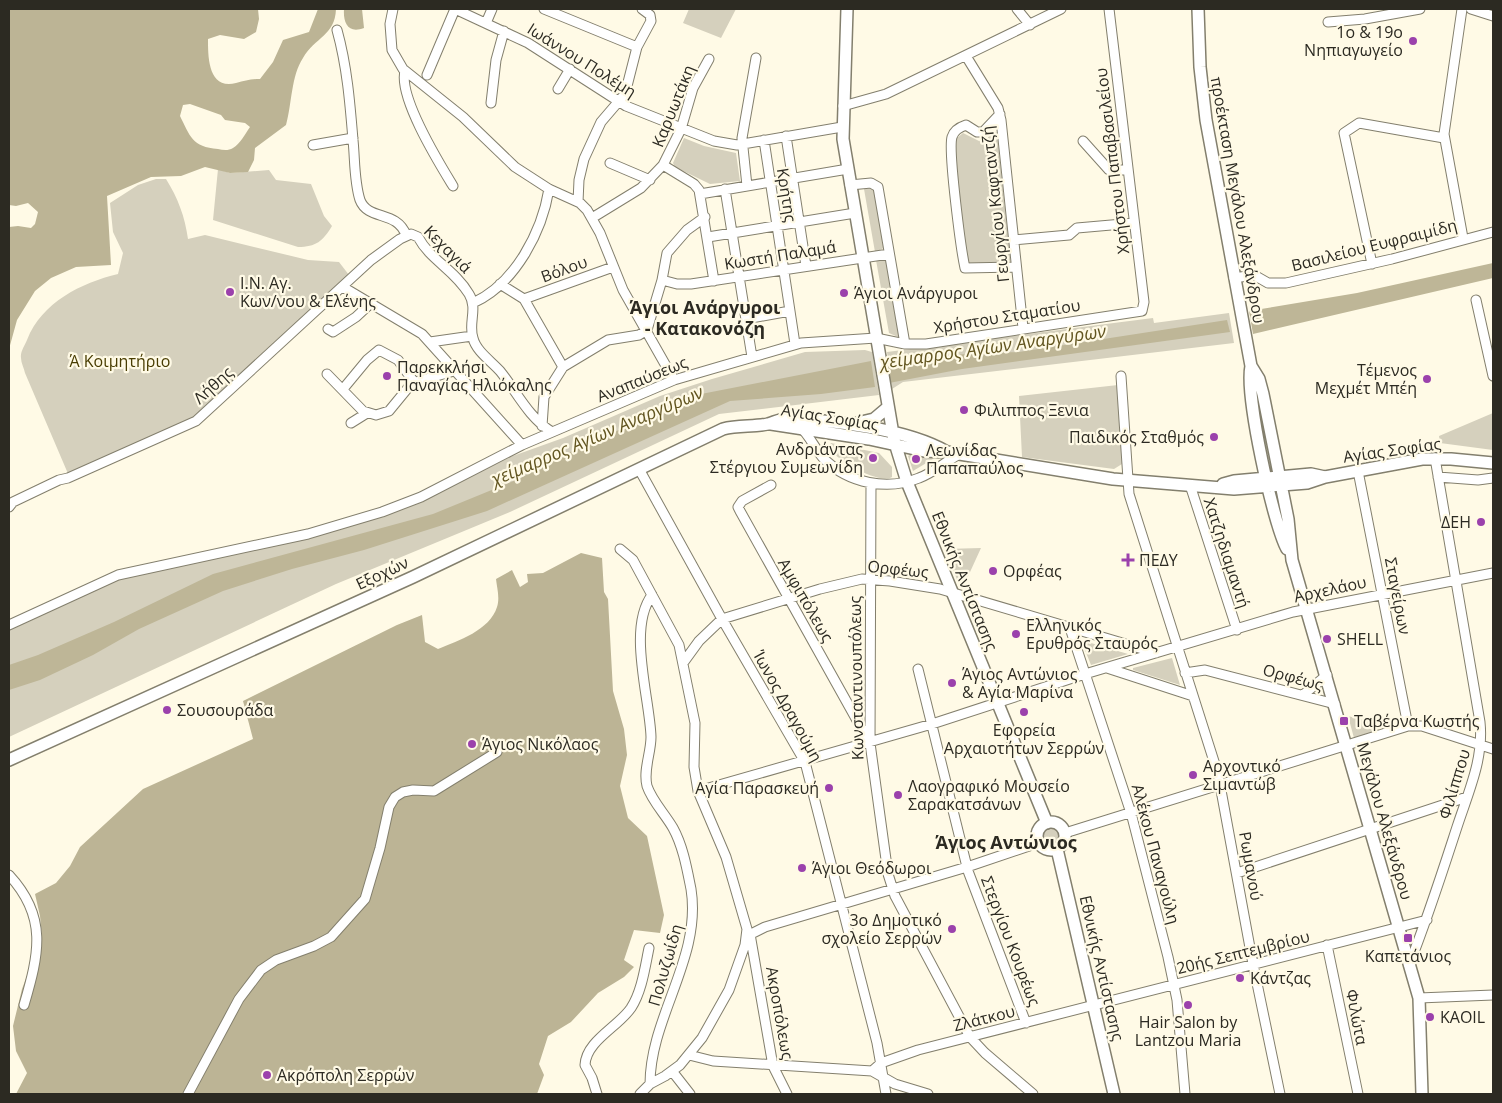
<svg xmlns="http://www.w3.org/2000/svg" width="1502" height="1103" font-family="'Open Sans',sans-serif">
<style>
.green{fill:#d5d0bd}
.forest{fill:#bcb495;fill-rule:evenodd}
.water{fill:#beb697}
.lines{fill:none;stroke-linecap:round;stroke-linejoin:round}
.minor-casing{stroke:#837f6d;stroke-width:11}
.major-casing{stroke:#837f6d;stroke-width:14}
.minor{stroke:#fff;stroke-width:9}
.major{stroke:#fff;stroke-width:11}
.poi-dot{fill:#9b41ac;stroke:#fffae6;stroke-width:2}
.labels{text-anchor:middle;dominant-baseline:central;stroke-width:4.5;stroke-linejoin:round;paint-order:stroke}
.poi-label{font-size:16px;fill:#2c2a22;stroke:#fffae6;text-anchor:start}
.street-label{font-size:16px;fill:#2c2a22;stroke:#fffae6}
.park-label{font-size:16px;fill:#493d02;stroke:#fffae6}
.neighbourhood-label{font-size:18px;font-weight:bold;fill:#2c2a22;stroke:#fffae6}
.water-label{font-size:18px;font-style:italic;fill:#625520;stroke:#fffae6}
</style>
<rect width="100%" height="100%" fill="#fffae6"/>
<!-- green -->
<path class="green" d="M689 9H736L721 38 683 23Z
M993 130 997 133 1011 264 967 266 954 148 957 138 963 133 979 141 987 139Z
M684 138 704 146 736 153 740 181 710 184 675 167 673 163Z
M218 169 230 173 269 170 276 180 311 184 324 216 332 226C323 241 316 247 298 247L213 220Z
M156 179H166C178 198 185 217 188 239L205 235 308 260 339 262 349 275 188 422 69 476 25 373C24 368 21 363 21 358 20 352 25 345 27 340 42 302 81 283 118 274L123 253 113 232 110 203 138 185Z
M871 188 874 189 884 248 875 252 864 189Z
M882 259 886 261 899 333 898 337 889 333 876 260Z
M1229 313 1234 343 903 382 892 389 887 352 1153 318 1154 323Z
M865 350 872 352 879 395 719 414 510 512 336 584 9 737V630L67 601 126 577 254 550 424 498 510 457 563 438 660 396 712 379 805 352Z
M1118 385 1122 464 1114 469 1022 457 1019 396Z
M1493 413V450L1440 443 1439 436Z
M831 443 879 453 892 467V477C879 485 836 460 828 447Z
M911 454 932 457 933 459 913 471 908 456Z
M981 548 965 583 958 582 945 549Z
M1081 640 1128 654 1091 665Z
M1172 658 1180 685 1133 670V668Z
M1348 716 1389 727 1354 738Z
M1040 836a11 11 0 1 1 22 0a11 11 0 1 1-22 0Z"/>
<!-- forest -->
<path class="forest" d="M9 9H258L259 19 256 32 244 39 220 35 208 39C208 57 208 90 236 83 245 81 250 79 260 79L273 62 283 40 309 32 318 9H336C335 36 315 37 303 58 291 76 292 104 286 125L255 148 254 160 248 172 230 173 205 167 181 176 151 177 107 196 111 265 76 267 51 278 35 291 17 320 9 349V227L18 226 31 228 35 224 38 212 28 203 16 206 9 205ZM190 104 221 115 225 120 245 123 250 127C245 134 240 144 233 148 228 151 223 150 218 149 192 147 190 136 180 116L183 105Z
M344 9H362L364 28C348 34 343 23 344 9Z
M581 553 602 558 604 592 608 599 613 691 624 729 627 755 620 786 628 818 647 836 664 915 660 933 634 930 624 960 634 967 624 977 598 993 571 1022 548 1036 539 1064 544 1075 537 1094H16L27 1073 16 1051 13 1026 22 989 42 936 40 916 35 894 56 883 70 866 80 847 143 789 253 739 243 701 397 625 422 615 425 642 438 649C458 641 490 630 497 607 500 598 497 588 496 579L512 570 520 587 528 582 527 574 543 573Z"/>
<!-- water -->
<path class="water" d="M1493 263V278L1253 334 1249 311 1357 293Z
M1227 320 1230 332 962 369 889 383 886 361 966 354 1019 352Z
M871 361 875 387 821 394 730 401 487 511 364 550 292 569 223 591 139 629 93 655 40 680 9 690V665L38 655 114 622 213 574 433 514 521 478 557 458 696 395Z"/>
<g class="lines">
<!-- minor casing -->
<g class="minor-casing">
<path id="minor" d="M393 9 390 24 392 50 403 69 463 117 515 167 549 189 580 203 587 210 600 233 623 290 674 380
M455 9 528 43 626 106 714 141 737 145 842 127
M544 9 637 47
M1017 9 1030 25
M1462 9 1444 134 1463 238
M1471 9 1493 16
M1328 22 1365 19 1420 9
M486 23 492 9
M337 30C347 66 350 103 353 140 355 159 354 181 360 200 368 221 397 210 406 235
M966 56 998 108 1001 120 1023 328
M405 71C398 97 439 163 453 186
M427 75 455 9
M558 89 570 69
M491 103 496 60 504 31
M843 106 886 94 1061 9
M1000 114 983 132H977L966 125C960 127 954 130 952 137 948 151 961 250 965 268L1016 267
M786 136 806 266
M764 140 795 344
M1083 141 1109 170H1128
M313 145 353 138
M610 163 650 180
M663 165 694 184 699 190 714 281
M850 185 871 183 878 187 905 344
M747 186 742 138 756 58
M725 189 752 357
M700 194 848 169
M578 202 579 180 584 159 601 122 625 94 637 47 651 21 650 15 642 9
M592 218 641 188 663 165 681 129 693 88 709 59
M708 237 855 213
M1014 240 1069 235 1077 228 1134 223
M1372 264 1344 133 1359 123 1444 138
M1234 278 1254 275 1268 283H1286L1392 259 1493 232
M662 280 677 284H691L889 254
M500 284 524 299 563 367
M343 287 422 334 522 445
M524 299 613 267
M1476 300 1493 376
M473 303C515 284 542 232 549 189
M746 319 790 311
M328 329 333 332 356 317 371 303
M430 342 472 336
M327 374 363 411 376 415 389 411 412 383 454 371
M1121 376 1129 494 1218 774 1253 964 1280 1094
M343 389 367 360 379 350 398 360 414 382
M351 423 367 413
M542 426 544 397 563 367 608 340 639 335 647 330 662 280 667 253 687 230 705 217
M799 426C810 435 815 450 825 460 849 483 887 491 919 478 933 473 945 462 958 455
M639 469 722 619 805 762 877 1043 886 1094
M1358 471 1408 726
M1438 477 1478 480 1493 478
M871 483 870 743 888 874 895 896 970 1037 985 1053 1033 1094
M771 485 742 501 738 507 740 511 868 740
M1190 485 1237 630
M9 507 13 502 59 480 68 478 196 421 371 260 400 239 411 234 418 237C431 261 454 269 469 294 478 309 468 323 473 338 476 351 491 361 500 371 517 392 528 417 552 432
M620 549 633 560 679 645 695 723 694 767 698 791 726 857 747 929 745 945 729 990 702 1038 680 1065 665 1076 650 1084 640 1094
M9 625 118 575 308 534 382 512 421 497 522 445 674 380 801 343 876 338 905 344H926L1142 311 1144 302 1109 9
M1070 628 1131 813 1168 957 1177 1000 1185 1094
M683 663 699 641 722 619 820 589 862 579 890 581 940 589 1156 653
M1107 668 1193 696
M918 669 968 871 1026 1023
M1185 673 1205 670 1335 704
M1303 695 1327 675
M698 791 932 724 1085 674 1293 612 1493 573
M1065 833 1408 726H1422L1493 749
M1237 873 1467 797
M9 875C48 917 39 954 24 1005
M750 934 773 1066 787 1094
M747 936 765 927 967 867 1038 843
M1327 945 1358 1094
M1409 965C1427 920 1442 873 1457 827 1468 793 1484 759 1480 722L1435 458
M1419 998 1493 995
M689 1055 713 1061 872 1071 895 1084 928 1094
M672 1071 690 1094
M872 1071 881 1063 918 1050 1427 920
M650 1084C650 1017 702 958 691 889 687 869 683 846 673 828 665 814 652 801 647 786 643 770 651 753 651 737 650 699 627 628 652 595
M188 1094 239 999 261 970 276 960 314 946 331 937 365 899 380 848 389 807 395 797 403 792 413 790 434 791 497 752
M597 1094 592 1078 585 1065C586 1041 618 1027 631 1008 642 991 645 967 649 948"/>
</g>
<!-- major casing -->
<g class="major-casing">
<path id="major" d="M847 9 843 139 894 440 907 482 1047 823
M1198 9 1200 67 1206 120 1251 366C1245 395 1273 523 1287 549
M1251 366 1259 379 1263 394 1288 519 1292 560 1419 998 1422 1094
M857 423 874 419 887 408
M771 424 869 439 924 451 947 452 1113 479 1234 489 1307 483 1325 477 1422 459H1451L1493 463
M1223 484 1234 481 1311 474 1325 477
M9 760 413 577 723 429C738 425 753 427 768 424 775 422 780 419 787 419 833 420 907 429 947 452
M1037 836a14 14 0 1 1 28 0a14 14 0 1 1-28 0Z
M1057 849 1114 1094"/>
</g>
<!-- minor -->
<use href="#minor" class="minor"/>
<!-- major -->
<use href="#major" class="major"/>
</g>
<!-- markers -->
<g class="poi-dot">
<circle cx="1413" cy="41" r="5"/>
<circle cx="230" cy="292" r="5"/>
<circle cx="844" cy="293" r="5"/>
<circle cx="387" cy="376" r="5"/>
<circle cx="1427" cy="379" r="5"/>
<circle cx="964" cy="410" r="5"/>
<circle cx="1214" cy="437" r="5"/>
<circle cx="873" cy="458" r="5"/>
<circle cx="916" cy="459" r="5"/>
<circle cx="1481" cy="522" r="5"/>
<path d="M1125.5 552.5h5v5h5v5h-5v5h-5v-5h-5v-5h5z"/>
<circle cx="993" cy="571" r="5"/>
<circle cx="1016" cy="634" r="5"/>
<circle cx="1327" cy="639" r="5"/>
<circle cx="952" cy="683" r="5"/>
<circle cx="167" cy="710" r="5"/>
<circle cx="1024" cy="712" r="5"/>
<rect x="1339" y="716" width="10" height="10" rx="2.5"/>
<circle cx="472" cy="744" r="5"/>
<circle cx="1193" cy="775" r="5"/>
<circle cx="829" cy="788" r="5"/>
<circle cx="898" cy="795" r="5"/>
<circle cx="802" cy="868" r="5"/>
<circle cx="952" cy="929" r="5"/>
<rect x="1403" y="933" width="10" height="10" rx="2.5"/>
<circle cx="1240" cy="978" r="5"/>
<circle cx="1188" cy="1005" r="5"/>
<circle cx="1430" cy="1017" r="5"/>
<circle cx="267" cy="1075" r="5"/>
</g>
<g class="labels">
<!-- poi labels -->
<g class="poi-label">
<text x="1403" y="32" text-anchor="end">1ο &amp; 19ο<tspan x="1403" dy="18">Νηπιαγωγείο</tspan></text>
<text x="240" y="283">Ι.Ν. Αγ.<tspan x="240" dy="18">Κων/νου &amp; Ελένης</tspan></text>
<text x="854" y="293">Άγιοι Ανάργυροι</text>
<text x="397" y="367">Παρεκκλήσι<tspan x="397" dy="18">Παναγίας Ηλιόκαλης</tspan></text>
<text x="1417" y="370" text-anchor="end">Τέμενος<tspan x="1417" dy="18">Μεχμέτ Μπέη</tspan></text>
<text x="974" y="410">Φιλιππος Ξενια</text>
<text x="1204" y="437" text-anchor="end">Παιδικός Σταθμός</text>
<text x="863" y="449" text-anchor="end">Ανδριάντας<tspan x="863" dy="18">Στέργιου Συμεωνίδη</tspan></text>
<text x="926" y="450">Λεωνίδας<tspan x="926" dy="18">Παπαπαύλος</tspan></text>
<text x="1471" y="522" text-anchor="end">ΔΕΗ</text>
<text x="1139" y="560">ΠΕΔΥ</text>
<text x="1003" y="571">Ορφέας</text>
<text x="1026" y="625">Ελληνικός<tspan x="1026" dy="18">Ερυθρός Σταυρός</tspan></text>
<text x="1337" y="639">SHELL</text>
<text x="962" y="674">Άγιος Αντώνιος<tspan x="962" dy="18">&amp; Αγία Μαρίνα</tspan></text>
<text x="177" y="710">Σουσουράδα</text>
<text x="1354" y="721">Ταβέρνα Κωστής</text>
<text x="1024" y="730" text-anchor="middle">Εφορεία<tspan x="1024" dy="18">Αρχαιοτήτων Σερρών</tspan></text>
<text x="482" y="744">Άγιος Νικόλαος</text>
<text x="1203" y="766">Αρχοντικό<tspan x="1203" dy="18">Σιμαντώβ</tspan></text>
<text x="908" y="786">Λαογραφικό Μουσείο<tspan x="908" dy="18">Σαρακατσάνων</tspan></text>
<text x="819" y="788" text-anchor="end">Αγία Παρασκευή</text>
<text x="812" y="868">Άγιοι Θεόδωροι</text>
<text x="942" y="920" text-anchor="end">3ο Δημοτικό<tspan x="942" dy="18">σχολείο Σερρών</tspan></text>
<text x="1408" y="956" text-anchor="middle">Καπετάνιος</text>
<text x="1250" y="978">Κάντζας</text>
<text x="1440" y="1017">KAOIL</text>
<text x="1188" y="1022" text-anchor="middle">Hair Salon by<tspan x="1188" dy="18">Lantzou Maria</tspan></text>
<text x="277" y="1075">Ακρόπολη Σερρών</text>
</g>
<!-- street labels -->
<g class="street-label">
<text transform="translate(582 60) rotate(32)">Ιωάννου Πολέμη</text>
<text transform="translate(673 106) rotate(-68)">Καρυωτάκη</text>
<text transform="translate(1112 161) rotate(-97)">Χρήστου Παπαβασιλείου</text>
<text transform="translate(787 195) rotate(81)">Κρήτης</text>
<text transform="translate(1238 200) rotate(80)">προέκταση Μεγάλου Αλεξάνδρου</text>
<text transform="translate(995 204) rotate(-96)">Γεωργίου Καφταντζή</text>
<text transform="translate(1374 245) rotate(-14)">Βασιλείου Ευφραιμίδη</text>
<text transform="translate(448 249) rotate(45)">Κεχαγιά</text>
<text transform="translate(780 255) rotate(-9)">Κωστή Παλαμά</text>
<text transform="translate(564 269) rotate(-20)">Βόλου</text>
<text transform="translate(1007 316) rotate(-9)">Χρήστου Σταματίου</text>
<text transform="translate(642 379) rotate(-22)">Αναπαύσεως</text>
<text transform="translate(213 385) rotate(-42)">Λήθης</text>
<text transform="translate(830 417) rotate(9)">Αγίας Σοφίας</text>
<text transform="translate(1392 450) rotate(-8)">Αγίας Σοφίας</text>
<text transform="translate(1227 553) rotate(72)">Χατζηδιαμαντή</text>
<text transform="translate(898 569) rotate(6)">Ορφέως</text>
<text transform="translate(382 573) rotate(-25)">Εξοχών</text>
<text transform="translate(965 581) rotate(68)">Εθνικής Αντίστασης</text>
<text transform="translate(1330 589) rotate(-12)">Αρχελάου</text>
<text transform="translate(1398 596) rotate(79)">Σταγείρων</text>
<text transform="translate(806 600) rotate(60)">Αμφιπόλεως</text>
<text transform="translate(1293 677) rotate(15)">Ορφέως</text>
<text transform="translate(856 678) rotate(-91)">Κωνσταντινουπόλεως</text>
<text transform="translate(788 706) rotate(61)">Ίωνος Δραγούμη</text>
<text transform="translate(1454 784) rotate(-73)">Φιλίππου</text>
<text transform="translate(1385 821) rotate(74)">Μεγάλου Αλεξάνδρου</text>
<text transform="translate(1156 854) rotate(75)">Αλέκου Παναγούλη</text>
<text transform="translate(1251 866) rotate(80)">Ρωμανού</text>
<text transform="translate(1011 941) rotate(69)">Στεργίου Κουρέως</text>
<text transform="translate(1243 952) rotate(-14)">20ής Σεπτεμβρίου</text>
<text transform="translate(665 965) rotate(-74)">Πολυζωίδη</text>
<text transform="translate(1102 968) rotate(77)">Εθνικής Αντίστασης</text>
<text transform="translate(780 1013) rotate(80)">Ακροπόλεως</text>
<text transform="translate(1357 1017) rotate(79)">Φιλώτα</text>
<text transform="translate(984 1018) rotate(-14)">Ζλάτκου</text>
</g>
<!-- park labels -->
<g class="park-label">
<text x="120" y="361">Ά Κοιμητήριο</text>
</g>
<!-- neighbourhood labels -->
<g class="neighbourhood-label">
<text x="705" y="307">Άγιοι Ανάργυροι<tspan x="705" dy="21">- Κατακονόζη</tspan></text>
<text x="1006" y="842">Άγιος Αντώνιος</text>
</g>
<!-- water labels -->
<g class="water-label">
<text transform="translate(993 346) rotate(-8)">χείμαρρος Αγίων Αναργύρων</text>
<text transform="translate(597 435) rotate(-23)">χείμαρρος Αγίων Αναργύρων</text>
</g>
</g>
<!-- border -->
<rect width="1502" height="1103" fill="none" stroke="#2c2a22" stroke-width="20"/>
</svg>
